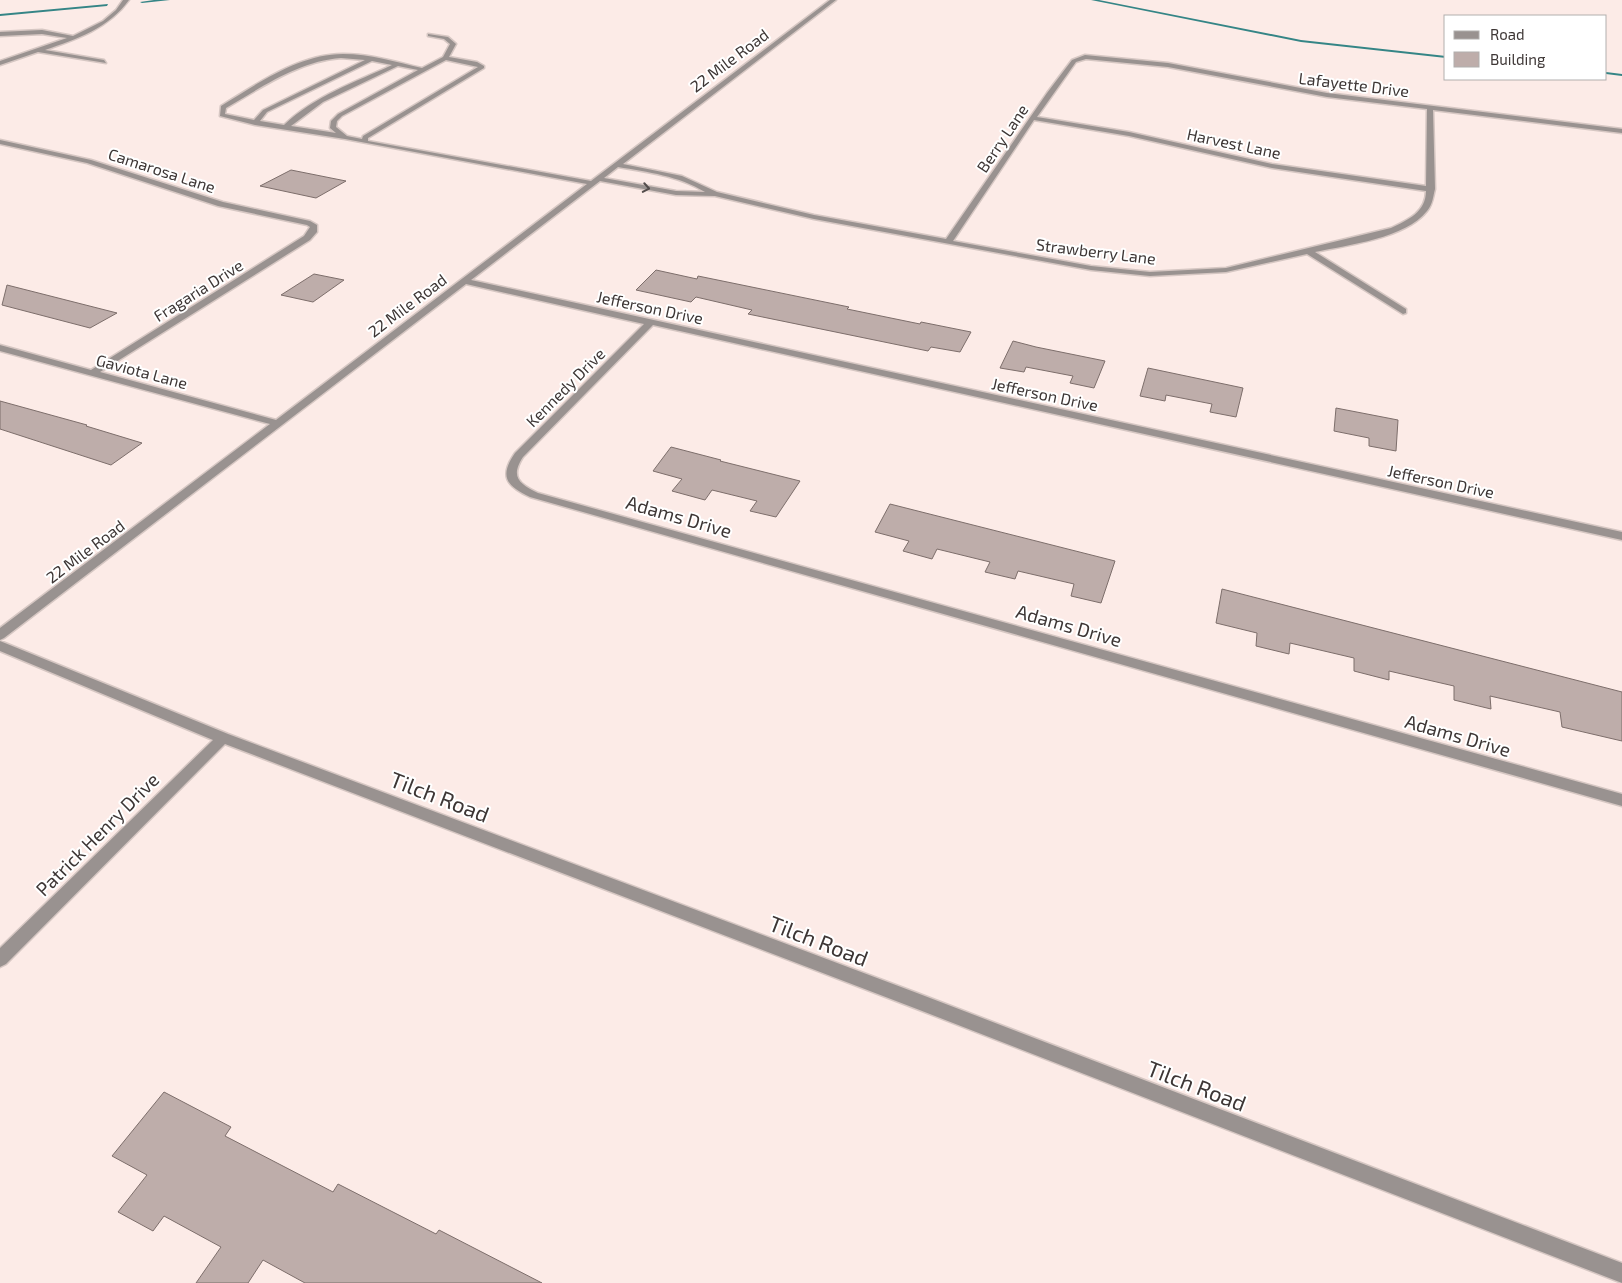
<svg xmlns="http://www.w3.org/2000/svg" width="1622" height="1283" font-family="'Exo 2',sans-serif">
<style>
.lines{fill:none;stroke-linecap:round;stroke-linejoin:round}
.stream{fill:#358586;fill-rule:evenodd}
.building{fill:#beadaa;stroke:#7d6e6b}
.minor-casing{stroke:#d6c7c3;stroke-width:3}
.minor{fill:#999290;fill-rule:evenodd}
.oneway{stroke:#544d4c}
.labels{text-anchor:middle;dominant-baseline:central;stroke-width:4;stroke-linejoin:round;paint-order:stroke}
.far-street-label{font-size:16px;fill:#3d3635;stroke:#fff}
.street-label{font-size:19px;fill:#3d3635;stroke:#fff}
.near-street-label{font-size:22px;fill:#3d3635;stroke:#fff}
</style>
<rect width="100%" height="100%" fill="#fcebe7"/>
<g class="lines">
<!-- stream -->
<path class="stream" d="M154 0H170L142 3 140 2Z
M1091 0H1099L1301 40 1446 56V58L1301 42Z
M108 4 107 6 0 16V14Z
M1606 72 1622 74V76L1606 74Z"/>
</g>
<!-- building -->
<path class="building" d="M291 170 346 181 316 198 260 186Z
M656 270 697 279 698 276 849 307 847 309 920 324 921 322 971 332 960 352 931 347 928 351 748 314 752 310 696 297 691 302 636 290Z
M314 274 344 280 313 302 281 295Z
M7 285 117 313 90 328 2 305Z
M1013 341 1036 347 1105 361 1094 388 1070 383 1073 376 1026 367 1024 372 1000 368Z
M1148 368 1243 388 1236 417 1210 412 1212 404 1166 395 1165 401 1140 396Z
M0 401 87 425 86 426 142 443 111 465 0 429Z
M1336 408 1398 420 1396 451 1369 446V438L1334 431Z
M671 447 721 460 720 461 800 481 776 517 750 511 757 501 712 490 705 500 672 491 682 479 653 471Z
M890 504 1115 561 1101 603 1071 596 1074 584 1018 571 1015 579 985 572 990 562 937 549 932 559 903 551 909 541 875 532Z
M1222 589 1622 692V741L1562 727 1560 712 1490 696 1491 709 1454 700V686L1389 671V680L1354 671V658L1290 643 1289 654 1256 646 1257 633 1216 623Z
M164 1092 231 1127 225 1136 333 1192 338 1184 436 1234 439 1230 542 1283H305L263 1260 248 1283H196L221 1247 164 1216 153 1231 118 1212 147 1175 112 1156Z"/>
<g class="lines">
<!-- minor casing -->
<g class="minor-casing">
<path id="minor" d="M123 0H129C109 28 77 39 45 50L104 60 106 63 38 52 0 65V61L67 38 42 34 0 36V32L42 30 73 36 103 21 116 10Z
M830 0H836L623 164 682 176 717 192 814 215 946 239 1047 93 1072 60 1085 55 1168 63 1327 93 1622 129V133L1433 110 1435 189C1433 196 1433 204 1427 211 1406 238 1348 245 1315 252L1406 309V313L1403 314 1307 254 1226 272 1150 276 1091 270 814 219 715 196 676 195 600 181 471 280 1622 532V540L653 325 523 457C510 477 519 484 538 493L1622 794V806L530 497C506 486 499 476 515 453L644 324 466 284 4 638 0 640V628L270 424 0 351V345L91 370 304 236 310 227 307 225 218 206 87 163 0 144V140L91 160 223 202 310 221 317 225V232L310 240 100 372 276 420 587 184 345 139 255 125 220 116 221 106C257 84 299 54 343 54 370 54 396 62 422 68L443 57 450 44 444 39 428 36V34L448 37 456 44 449 57 477 62 484 66V68L368 138V141L591 181ZM341 58 365 60 263 110 254 120 225 114 226 108C262 87 299 61 341 58ZM1086 59 1168 67 1327 97 1427 109 1426 186 1272 164 1129 132 1037 117 1076 62ZM446 60 478 67 363 136 362 139 347 136 336 127 337 121 342 116ZM372 61 392 65C356 82 314 96 284 125L260 121 267 112ZM398 66 418 70 338 114 331 121 330 128 336 133 291 126 323 102ZM1034 120 1129 136 1272 168 1426 191C1426 212 1408 220 1391 228L1226 268 1150 272 1091 266 953 241ZM618 167C648 172 679 176 705 192L676 191 604 178Z
M0 641 228 734 917 993 1622 1263V1283L917 1009 225 744 6 964 0 967V948L213 740 0 651Z"/>
</g>
<!-- minor -->
<use href="#minor" class="minor"/>
</g>
<!-- one-way arrows -->
<defs><path id="oneway-chevron" d="M-2-3.5L2.5 0L-2 3.5" fill="none" stroke-width="1.6" stroke-linecap="round" stroke-linejoin="round" transform="scale(1.25)"/></defs>
<use class="oneway" href="#oneway-chevron" transform="translate(646 188) rotate(10)"/>
<g class="labels">
<!-- far-street labels -->
<g class="far-street-label">
<text transform="translate(729 60) rotate(-37)">22 Mile Road</text>
<text transform="translate(1354 84) rotate(7)">Lafayette Drive</text>
<text transform="translate(1002 138) rotate(-56)">Berry Lane</text>
<text transform="translate(1234 143) rotate(12)">Harvest Lane</text>
<text transform="translate(162 170) rotate(18)">Camarosa Lane</text>
<text transform="translate(1096 251) rotate(7)">Strawberry Lane</text>
<text transform="translate(198 290) rotate(-32)">Fragaria Drive</text>
<text transform="translate(407 305) rotate(-37)">22 Mile Road</text>
<text transform="translate(650 307) rotate(12)">Jefferson Drive</text>
<text transform="translate(142 371) rotate(15)">Gaviota Lane</text>
<text transform="translate(565 387) rotate(-45)">Kennedy Drive</text>
<text transform="translate(1045 394) rotate(12)">Jefferson Drive</text>
<text transform="translate(1441 481) rotate(12)">Jefferson Drive</text>
<text transform="translate(85 551) rotate(-37)">22 Mile Road</text>
</g>
<!-- street labels -->
<g class="street-label">
<text transform="translate(679 516) rotate(16)">Adams Drive</text>
<text transform="translate(1069 625) rotate(16)">Adams Drive</text>
<text transform="translate(1458 735) rotate(16)">Adams Drive</text>
<text transform="translate(97 834) rotate(-45)">Patrick Henry Drive</text>
</g>
<!-- near-street labels -->
<g class="near-street-label">
<text transform="translate(440 796) rotate(21)">Tilch Road</text>
<text transform="translate(819 940) rotate(21)">Tilch Road</text>
<text transform="translate(1197 1085) rotate(21)">Tilch Road</text>
</g>
</g>
<!-- legend -->
<rect x="1444" y="15" width="162" height="65" fill="#ffffff" stroke="#b1afae"/>
<rect x="1454" y="31" width="25" height="8" fill="#999290" stroke="#b1afae"/>
<text x="1490" y="40" font-size="15" fill="#3d3635">Road</text>
<rect x="1454" y="52" width="25" height="15" fill="#beadaa" stroke="#b1afae"/>
<text x="1490" y="65" font-size="15" fill="#3d3635">Building</text>
</svg>
